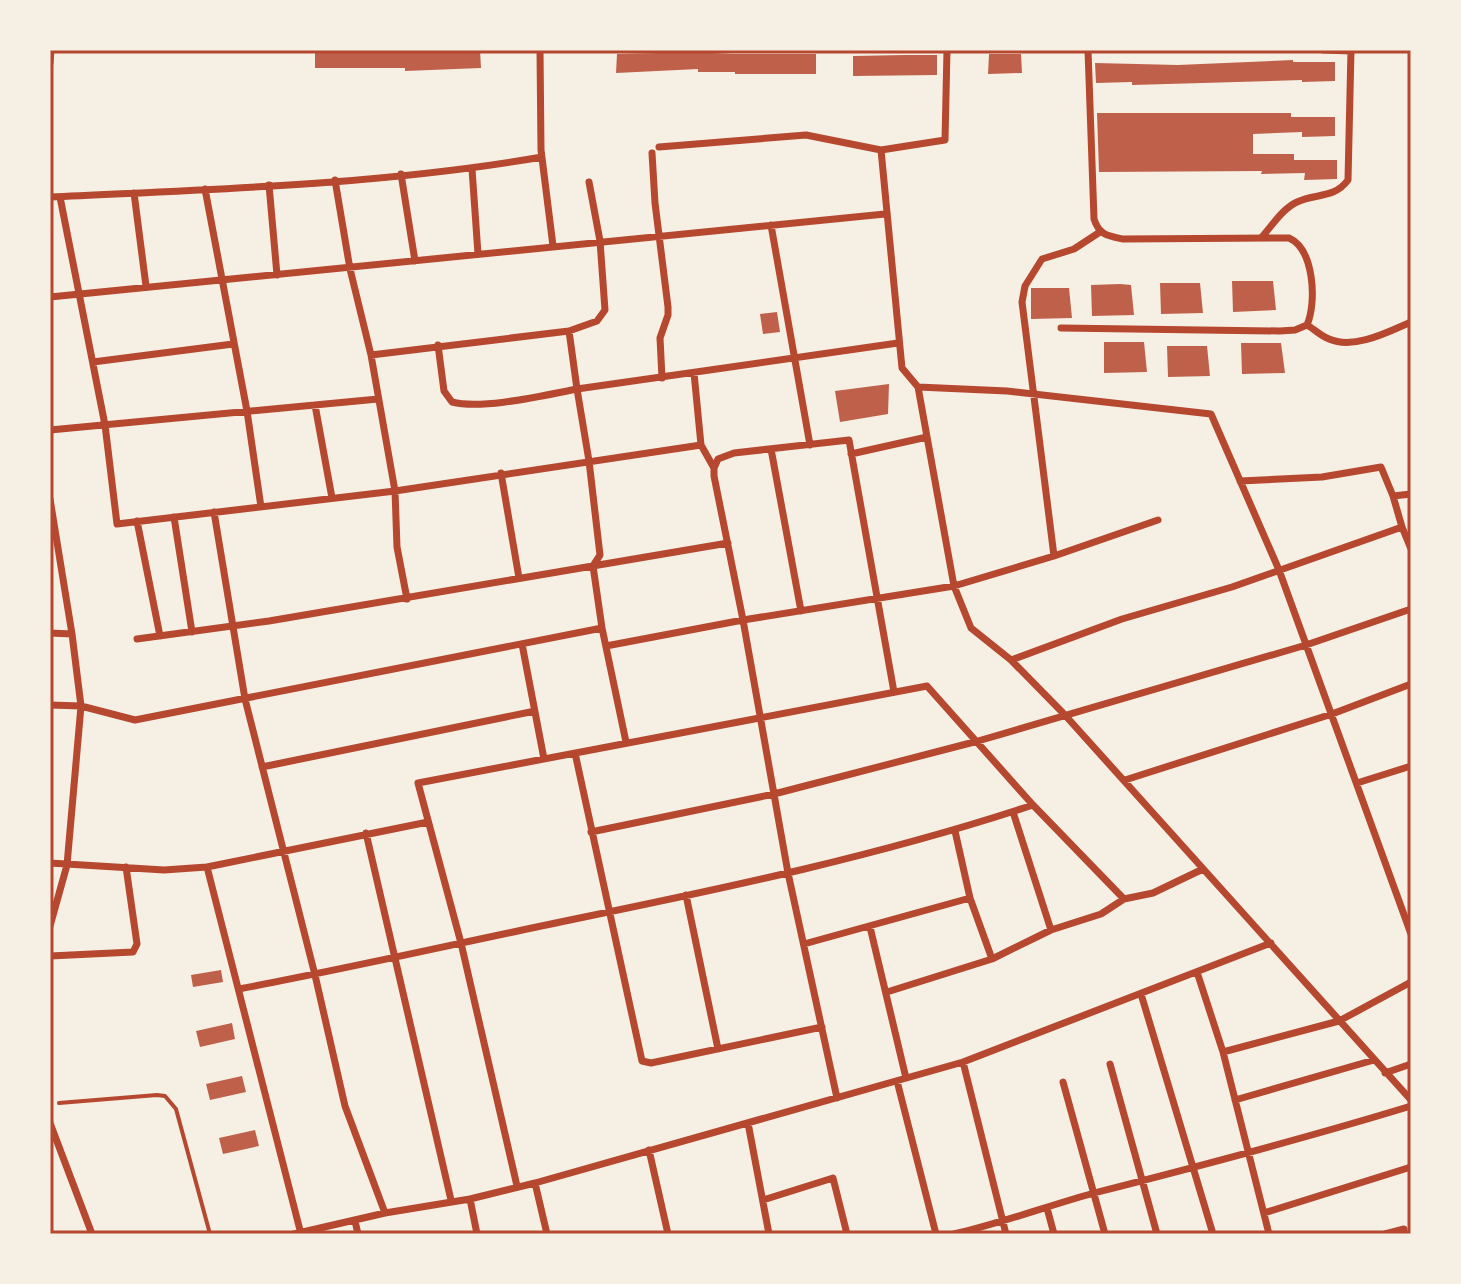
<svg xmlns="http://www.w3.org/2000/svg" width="1461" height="1284" font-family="Ubuntu,sans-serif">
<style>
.building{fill:#bf614a}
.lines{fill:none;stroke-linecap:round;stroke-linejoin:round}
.service{stroke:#b5482f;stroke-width:4}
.minor{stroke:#b5482f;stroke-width:7}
.neatline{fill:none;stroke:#b5482f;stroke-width:3}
</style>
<rect width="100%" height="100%" fill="#f6efe4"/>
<!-- building -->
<path class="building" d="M315 50H480L481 68 405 71V68H315Z
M658 50 731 54H816V74H735V72H698V69L616 73 617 54 658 53Z
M989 54H1021L1022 73 988 74Z
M904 55H937V75L853 76V56Z
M1293 60V62H1335V81L1302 82V80L1132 85V82L1096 83 1095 63 1178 65Z
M1097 113H1291V117H1335V136L1302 137V132L1253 134V154H1294V160H1337V179L1304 180 1305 173 1261 174 1262 171 1099 172Z
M1232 281H1273L1276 310 1233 312Z
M1160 283H1200L1203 313 1161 314Z
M1120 284 1131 285 1134 315 1092 316 1091 285Z
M1031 288H1069L1072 318 1031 319Z
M777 312 780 332 763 334 760 314Z
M1104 342H1144L1147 372 1104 373Z
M1241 343H1281L1285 373 1242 374Z
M1167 346H1207L1210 376 1168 377Z
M889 384 888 414 840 422 835 391Z
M221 970 223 982 193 987 191 975Z
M232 1023 235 1039 200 1047 196 1031Z
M242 1076 246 1092 210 1100 206 1084Z
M255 1130 259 1146 223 1154 219 1138Z"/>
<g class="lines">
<!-- service -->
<path class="service" d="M59 1103 157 1095 165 1096 176 1109 210 1234"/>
<!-- minor -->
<path class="minor" d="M540 50 541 150 553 246
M947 50 945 140 881 150 902 368 918 387 1007 391 1211 414 1279 570 1411 934
M1323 50 1351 51
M50 63 51 50
M659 147 806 135 881 150
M652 153 655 203 668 307V315L660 338 662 378
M472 169 478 254
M401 174 415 261
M335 180 350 269 371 355 395 491 397 547 407 599
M269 185 277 275
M205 189 247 411 261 507
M134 193 146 286
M50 197C214 189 380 185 542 157
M60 197 105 425 117 524 395 491 701 445
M771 225 810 445
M1261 238C1272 226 1282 209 1297 202 1316 193 1334 199 1348 180L1351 50
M50 297 885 214
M1307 325C1314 329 1321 336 1329 339 1354 350 1388 332 1411 322
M1061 328 1280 331 1295 330 1307 325C1317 302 1314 249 1289 238L1123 239C1108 236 1099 235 1094 219L1088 50
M569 331 597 321 605 310 600 241 589 182
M438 345 444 391 452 402C483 410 545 395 577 389L589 461 600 555 593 566 602 628 626 742
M371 355 569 331 577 389 898 343
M93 362 233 344
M694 373 701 445 714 468
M918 387 954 586 971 628 1011 660 1064 714 1411 1100
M315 405 332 498
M50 430 378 399
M771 449 801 611
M851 454 927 437
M501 473 519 578
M1240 481 1322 477 1381 467 1393 496
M1411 494 1393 496 1402 527 1411 549
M50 499 72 634 50 633
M214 512 245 699 315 975 345 1106 385 1213
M174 517 192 632
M137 521 160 636
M1054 556 1022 302 1025 286 1042 259 1074 249 1100 232
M137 639 269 621 728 543
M522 644 544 759
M606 646 743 620 954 586 1054 556 1158 520
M1011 660 1122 619 1232 587 1402 527
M50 705 81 706 135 720 602 628
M575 753 642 1061 651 1063 822 1027
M262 767 535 711
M1125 780 1332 714 1411 684
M1357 783 1411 766
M1013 812 1051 930
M955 831 970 898 992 959
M591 832 774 794 978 741 1306 645 1411 609
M366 833 451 1200
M50 863 164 870 207 867 428 822
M207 867 301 1234
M686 895 718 1049
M50 926 67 865 81 706 72 634
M870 927 906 1078
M804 944 970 898
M50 956 133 952 137 944 126 867
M1197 972 1223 1052 1269 1234
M239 989C350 968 459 943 570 920 726 888 882 855 1033 805
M887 992 992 959 1051 930 1101 914 1124 899 1153 893 1203 869
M1141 994 1213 1234
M1223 1052 1339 1021 1411 982
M963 1062 1006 1234
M1110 1064 1157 1234
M1385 1073 1411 1064
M897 1081 936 1234
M1063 1082 1105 1234
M837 1098 788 873 743 620 714 476V468L718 459 734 453 849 440 894 692
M1235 1100 1374 1060
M50 1123 92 1234
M748 1123 769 1234
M649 1150 668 1234
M535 1183 547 1234
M517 1186 461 943 418 783 927 686 1033 805 1124 899
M470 1199 477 1234
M763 1200 833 1178 847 1234
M1047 1208 1054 1234
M1264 1213 1411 1167
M355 1221 358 1234
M294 1234 385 1213 470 1199 535 1183 963 1062 1271 943
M954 1234C1002 1223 1047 1206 1094 1193 1200 1166 1306 1138 1411 1106
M1385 1234 1404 1229"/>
</g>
<!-- border -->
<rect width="1461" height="1284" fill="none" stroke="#f6efe4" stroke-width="104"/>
<rect x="52" y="52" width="1357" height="1180" class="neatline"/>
</svg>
